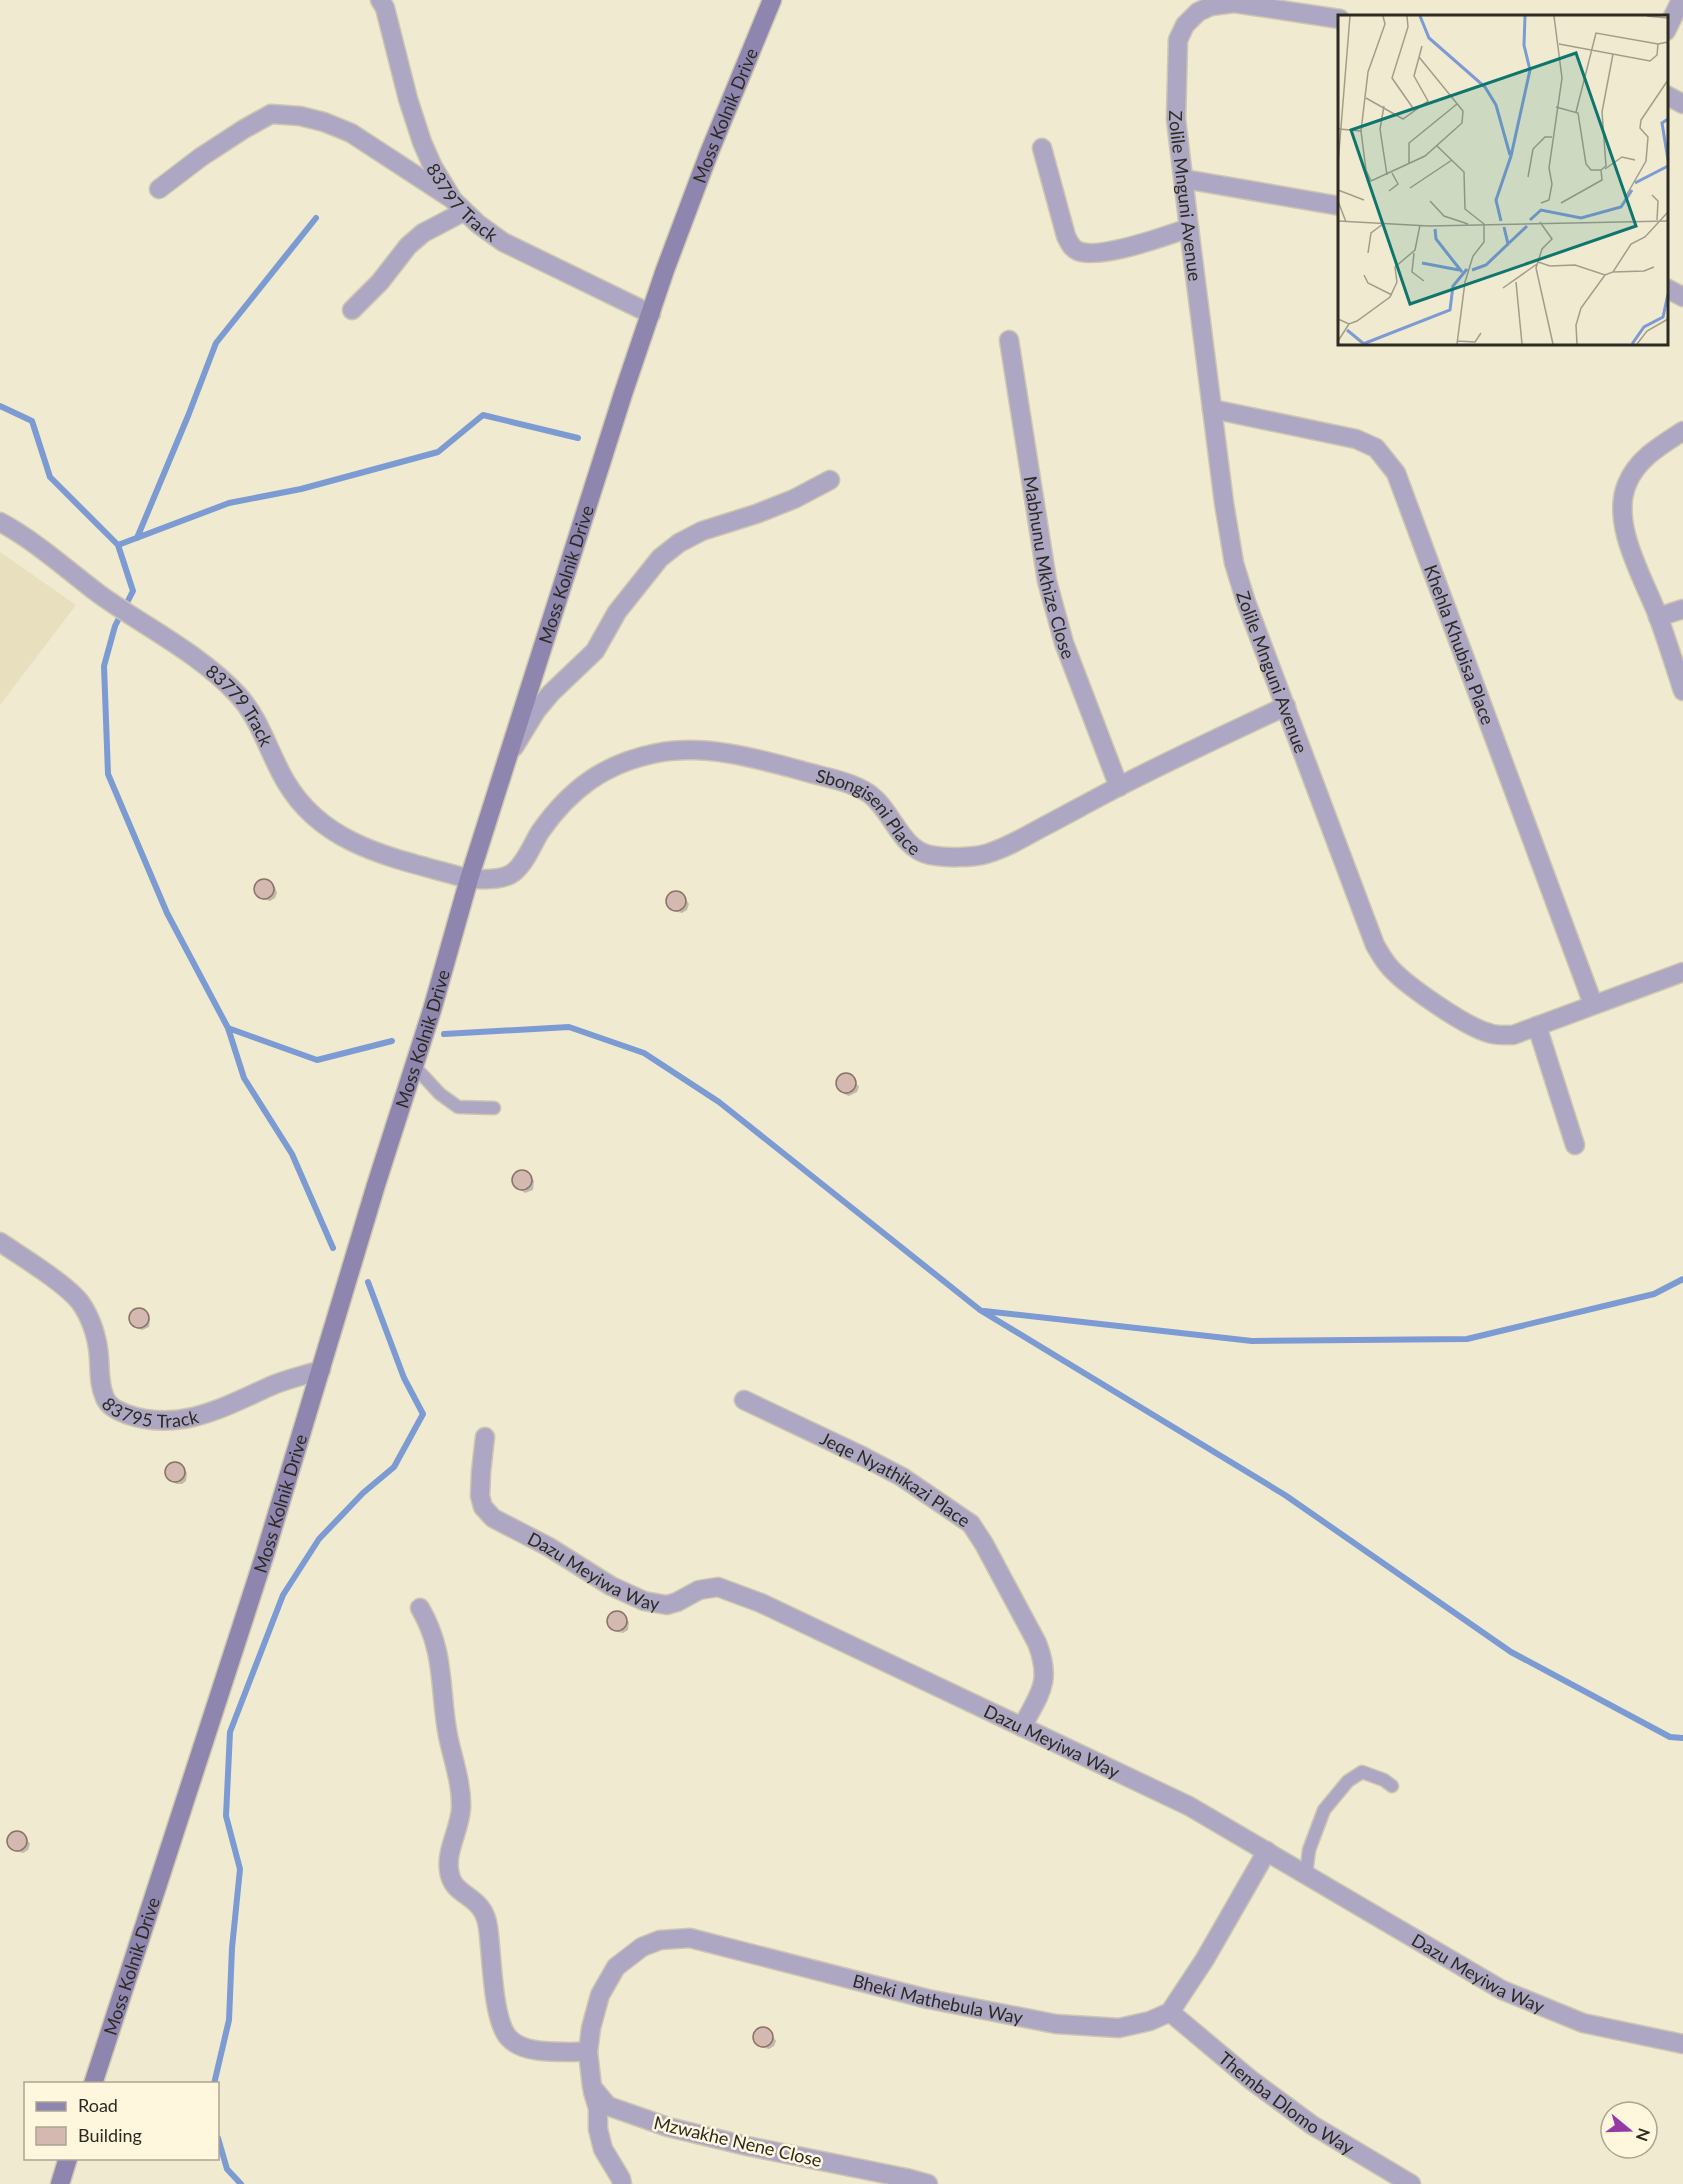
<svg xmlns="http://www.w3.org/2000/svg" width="1683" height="2184" font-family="Lato,sans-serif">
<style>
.built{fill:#e8dfbf}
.shadow{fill:#0003}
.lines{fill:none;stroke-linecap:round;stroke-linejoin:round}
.stream{stroke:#7b9bd2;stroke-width:6}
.building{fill:#d4b9b0;stroke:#8a7169;stroke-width:1.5}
.service-casing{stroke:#cdc7b1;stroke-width:15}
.minor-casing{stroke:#cdc7b1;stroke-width:21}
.tertiary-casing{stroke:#cdc7b1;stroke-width:21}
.secondary-casing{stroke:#cdc7b1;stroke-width:21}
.service{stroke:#ada7c3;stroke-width:12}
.minor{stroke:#ada7c3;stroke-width:18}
.tertiary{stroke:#ada7c3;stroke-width:18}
.secondary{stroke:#8f86af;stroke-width:18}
.labels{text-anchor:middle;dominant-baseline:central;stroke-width:5;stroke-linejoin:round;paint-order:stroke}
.street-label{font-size:18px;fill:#2c2a21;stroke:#fef7de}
.inset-river{fill:none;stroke:#7b9bd2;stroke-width:3}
.inset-road{fill:none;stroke:#a29d8b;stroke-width:1.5}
.view{fill:#0f766e;fill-opacity:0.15;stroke:#0f766e;stroke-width:3}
.inset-edge{fill:none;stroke:#2c2a21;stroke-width:3}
</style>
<rect width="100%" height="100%" fill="#f0ead1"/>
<!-- built -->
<path class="built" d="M0 552 76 605 0 705Z"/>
<!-- shadow -->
<path class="shadow" d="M266 881 275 887 277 893 275 898 270 901 262 899 256 891 258 883Z
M675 892 681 893 689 904 687 910 682 913 674 911 668 902V897Z
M845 1075 851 1076 859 1087 857 1092 849 1096 844 1094 838 1085 840 1077Z
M521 1172 527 1173 534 1181 533 1190 525 1193 517 1187 514 1179 516 1174Z
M138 1310 143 1311 150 1319 149 1327 142 1330 137 1328 130 1320 133 1312Z
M171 1465H180L183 1468 187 1473 186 1481 182 1484H176L173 1480 167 1474 168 1468Z
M619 1612 629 1622 628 1630 623 1633 618 1632 609 1622V1617L614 1613Z
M16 1832 24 1835 30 1844 28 1850 23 1853 15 1851 9 1842 11 1834Z
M762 2029 770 2032 776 2041 774 2046 769 2049 761 2047 755 2036 757 2031Z"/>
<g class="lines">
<!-- stream -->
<path class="stream" d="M0 406 32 421 50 477 118 545 133 591 115 626 104 666 108 774 167 913 228 1028 317 1060 392 1041
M137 538 188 416 216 343 316 218
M118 545 229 503 301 489 438 452 483 415 578 438
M228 1028 244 1078 292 1154 333 1248
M444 1034 569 1027 644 1053 719 1102 980 1310 1285 1495 1511 1652 1670 1737 1683 1738
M984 1311 1252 1341 1467 1339 1654 1294 1683 1279
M214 2084 229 2020 232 1948 240 1869 226 1816 230 1732 283 1595 319 1539 363 1493 394 1467 423 1414 404 1378 368 1282
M218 2138 227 2169 241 2184"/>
</g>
<!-- building -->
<path class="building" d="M254 889a10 10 0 1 1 20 0a10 10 0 1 1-20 0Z
M666 901a10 10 0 1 1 20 0a10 10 0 1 1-20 0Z
M836 1083a10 10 0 1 1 20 0a10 10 0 1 1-20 0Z
M512 1180a10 10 0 1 1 20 0a10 10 0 1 1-20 0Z
M129 1318a10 10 0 1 1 20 0a10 10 0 1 1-20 0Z
M165 1472a10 10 0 1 1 20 0a10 10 0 1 1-20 0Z
M607 1621a10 10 0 1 1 20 0a10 10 0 1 1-20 0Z
M7 1841a10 10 0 1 1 20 0a10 10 0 1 1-20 0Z
M753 2037a10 10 0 1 1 20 0a10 10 0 1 1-20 0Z"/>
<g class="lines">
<!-- service casing -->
<g class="service-casing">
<path id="service" d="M414 1066 440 1094 458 1107 494 1108
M1306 1874 1309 1850 1324 1810 1348 1781 1362 1772 1384 1780 1392 1786"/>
</g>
<!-- minor casing -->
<g class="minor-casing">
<g id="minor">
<path id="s1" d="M380 0 385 8 408 99 422 142 433 167 453 200 478 224 503 242 651 314"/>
<path id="s2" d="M1340 19 1234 3 1211 6 1198 12 1185 25 1178 40 1176 119 1189 228 1224 503 1234 563 1246 602 1375 945C1379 952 1383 959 1388 965 1403 984 1466 1027 1489 1033 1497 1036 1505 1035 1513 1035L1683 972"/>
<path d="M1666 31 1681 0"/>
<path d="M1666 95 1683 104"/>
<path d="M1042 148 1066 236C1069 242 1071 248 1078 251 1100 260 1166 236 1189 228"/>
<path d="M1184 179 1340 206"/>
<path d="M159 189 201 157 244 129 271 114 300 116 324 122 351 133 449 197"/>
<path d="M1666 288 1683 297"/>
<path d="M352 310 380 282 408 246 423 233 463 212"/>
<path id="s3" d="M1009 340 1047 581 1064 643 1119 787"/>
<path id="s4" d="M1212 409 1356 439 1376 448 1396 473 1593 1004"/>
<path d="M1683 431C1661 445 1637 459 1627 484 1610 524 1644 579 1658 616 1667 641 1675 666 1683 691"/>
<path d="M1658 617 1683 609"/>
<path d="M514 747 536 711 551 693 595 651 617 612 660 558 679 543 702 531 756 514 794 499 830 480"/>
<path id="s5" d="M469 879C483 879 503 881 514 872 526 862 532 845 540 832 570 789 605 763 657 753 708 743 762 760 810 773 829 778 851 782 868 793 892 809 900 849 930 855 946 858 970 858 986 854 1006 848 1023 838 1041 828 1066 815 1091 801 1116 788 1172 759 1229 733 1286 706"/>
<path d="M1537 1026 1575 1145"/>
<path id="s6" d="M0 1242C22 1257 65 1283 80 1302 91 1317 98 1339 99 1358 100 1372 99 1385 105 1398 109 1407 117 1410 126 1414 180 1433 224 1407 273 1385 288 1379 305 1375 321 1370"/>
<path id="s7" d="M744 1400 862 1456 902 1477 971 1524 984 1544 1037 1643C1052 1682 1040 1693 1022 1727"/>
<path id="s8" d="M485 1437 481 1472 480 1496 483 1507 493 1518 549 1547 611 1586 644 1601 667 1605 677 1602 699 1590 718 1587 761 1603 1189 1806 1502 1990 1583 2023 1683 2044"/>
<path d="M420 1608C446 1653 439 1689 448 1736 453 1760 462 1784 461 1808 460 1829 446 1850 449 1870 452 1899 483 1892 488 1927 492 1953 492 2021 509 2038 525 2056 565 2051 588 2052"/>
<path id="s9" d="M1170 2012 1251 2080 1312 2125 1411 2184"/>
<path d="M593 2092 598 2108V2129L603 2149 621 2179 622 2184"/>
<path id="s10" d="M928 2184 906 2178 747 2146 668 2127 608 2106 592 2087 588 2052 591 2028 600 1995 616 1967 642 1947 660 1940 690 1938 928 1999 1056 2024 1119 2028 1150 2021 1170 2012 1205 1959 1267 1851"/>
</g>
</g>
<!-- tertiary casing -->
<g class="tertiary-casing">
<g id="tertiary">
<path id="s11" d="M0 522C37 542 66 569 99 594 145 627 199 653 238 695 261 720 269 754 286 782 325 849 401 859 469 879"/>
</g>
</g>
<!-- secondary casing -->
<g class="secondary-casing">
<g id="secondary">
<path id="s12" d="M93 2084 265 1554 376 1185 432 1010 469 879 623 394 665 270 709 153 772 0"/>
<path d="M60 2184 68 2158"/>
</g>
</g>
<!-- service -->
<use href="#service" class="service"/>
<!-- minor -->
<use href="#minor" class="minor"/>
<!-- tertiary -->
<use href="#tertiary" class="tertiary"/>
<!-- secondary -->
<use href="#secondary" class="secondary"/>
</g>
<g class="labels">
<!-- street labels -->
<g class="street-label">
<text stroke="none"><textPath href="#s12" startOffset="2068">Moss Kolnik Drive</textPath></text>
<text stroke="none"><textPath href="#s2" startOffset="336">Zolile Mnguni Avenue</textPath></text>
<text stroke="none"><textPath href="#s1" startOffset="222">83797 Track</textPath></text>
<text stroke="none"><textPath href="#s3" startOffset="231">Mabhunu Mkhize Close</textPath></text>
<text stroke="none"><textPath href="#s12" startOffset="1582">Moss Kolnik Drive</textPath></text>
<text stroke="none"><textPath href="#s4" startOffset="384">Khehla Khubisa Place</textPath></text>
<text stroke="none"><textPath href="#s2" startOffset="822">Zolile Mnguni Avenue</textPath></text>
<text stroke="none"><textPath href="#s11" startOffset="304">83779 Track</textPath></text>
<text stroke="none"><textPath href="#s5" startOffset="468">Sbongiseni Place</textPath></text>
<text stroke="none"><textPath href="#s12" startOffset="1096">Moss Kolnik Drive</textPath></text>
<text stroke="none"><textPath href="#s6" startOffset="252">83795 Track</textPath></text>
<text stroke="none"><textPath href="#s7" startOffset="171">Jeqe Nyathikazi Place</textPath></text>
<text stroke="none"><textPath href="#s12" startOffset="610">Moss Kolnik Drive</textPath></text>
<text stroke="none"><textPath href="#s8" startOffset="200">Dazu Meyiwa Way</textPath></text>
<text stroke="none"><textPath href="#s8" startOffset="704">Dazu Meyiwa Way</textPath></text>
<text stroke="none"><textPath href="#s12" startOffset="124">Moss Kolnik Drive</textPath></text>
<text stroke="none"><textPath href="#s8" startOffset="1190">Dazu Meyiwa Way</textPath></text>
<text stroke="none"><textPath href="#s10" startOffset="818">Bheki Mathebula Way</textPath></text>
<text stroke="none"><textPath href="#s9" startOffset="148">Themba Dlomo Way</textPath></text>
<text transform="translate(738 2141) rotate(13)">Mzwakhe Nene Close</text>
</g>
</g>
<!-- overview -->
<g transform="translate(1338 15)">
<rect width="330" height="330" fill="#f0ead1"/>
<path class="inset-river" d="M82 1 91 23 147 72 158 90 172 140M330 104 324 108 330 145M297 168 330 151M192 205 203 195 243 203 283 192 294 175M163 206 158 185 173 141 192 55 186 30 187 1M97 214 98 224 124 257M171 228 189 211M84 248 121 255M134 255 148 250 170 229 166 212M9 315 26 329M25 329 112 295 115 271 129 254M294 329 306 312 325 302 330 279"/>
<path class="inset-road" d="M45 1 47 9 30 57 23 116 28 155 33 166 87 141 124 108 125 96 81 42M69 1 70 12 54 63 77 96M309 1 330 3M221 29 312 46 319 40 320 29M28 83 65 104 90 86 76 61 84 31M46 91 42 114 49 160M218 92 240 98 248 149 253 155H263M238 97 258 18 320 29 330 27M1 114 23 116M99 131 126 157 127 194 146 209V227L135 241 127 267 119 329M0 149 12 1M71 149V128L119 89M267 154 284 142 297 145M263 155 268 151 264 97 275 39M190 162 195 134 207 122H214M72 173 114 145M0 175 26 185M51 176 60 169 54 158M314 180 320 186 319 205M288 181 308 146 310 122 302 113 303 105 330 65M0 186 8 207M92 186 106 201 130 209M203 188 211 185 214 169 211 153 224 63 216 1M223 188 264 165 263 155M0 206 91 211 330 206M202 207 214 224 204 234 198 253 215 329M30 238 33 218 45 209M76 238 74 257 86 266M200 247 212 251 237 250 267 260 275 257 293 229 307 222 330 197M275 257 306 256 316 252M26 260 30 268 54 280M178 267 184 329M165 273 199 249M0 304 11 309 19 306 52 282 59 267 57 252 77 235 82 210M0 326 11 309M119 326 137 327 143 318M239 329 238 310 243 293 267 260M299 329 309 316 330 304"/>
<path class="view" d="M238 38 298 211 72 289 13 115Z"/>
<rect width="330" height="330" class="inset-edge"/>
</g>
<!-- legend -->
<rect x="24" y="2082" width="195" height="78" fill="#fef7de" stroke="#aaa592" stroke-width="1.5"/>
<rect x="36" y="2102" width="30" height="9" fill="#8f86af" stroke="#aaa592" stroke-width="1.5"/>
<text x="78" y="2112" font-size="18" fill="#2c2a21">Road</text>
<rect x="36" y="2127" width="30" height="18" fill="#d4b9b0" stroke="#aaa592" stroke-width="1.5"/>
<text x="78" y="2142" font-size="18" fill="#2c2a21">Building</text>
<!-- north arrow -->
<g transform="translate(1629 2130) rotate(109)"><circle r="28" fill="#fef7de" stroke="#aaa592" stroke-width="1.5"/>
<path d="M0-4.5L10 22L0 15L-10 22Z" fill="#953aa5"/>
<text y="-9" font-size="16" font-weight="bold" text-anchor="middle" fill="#2c2a21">N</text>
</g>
</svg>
